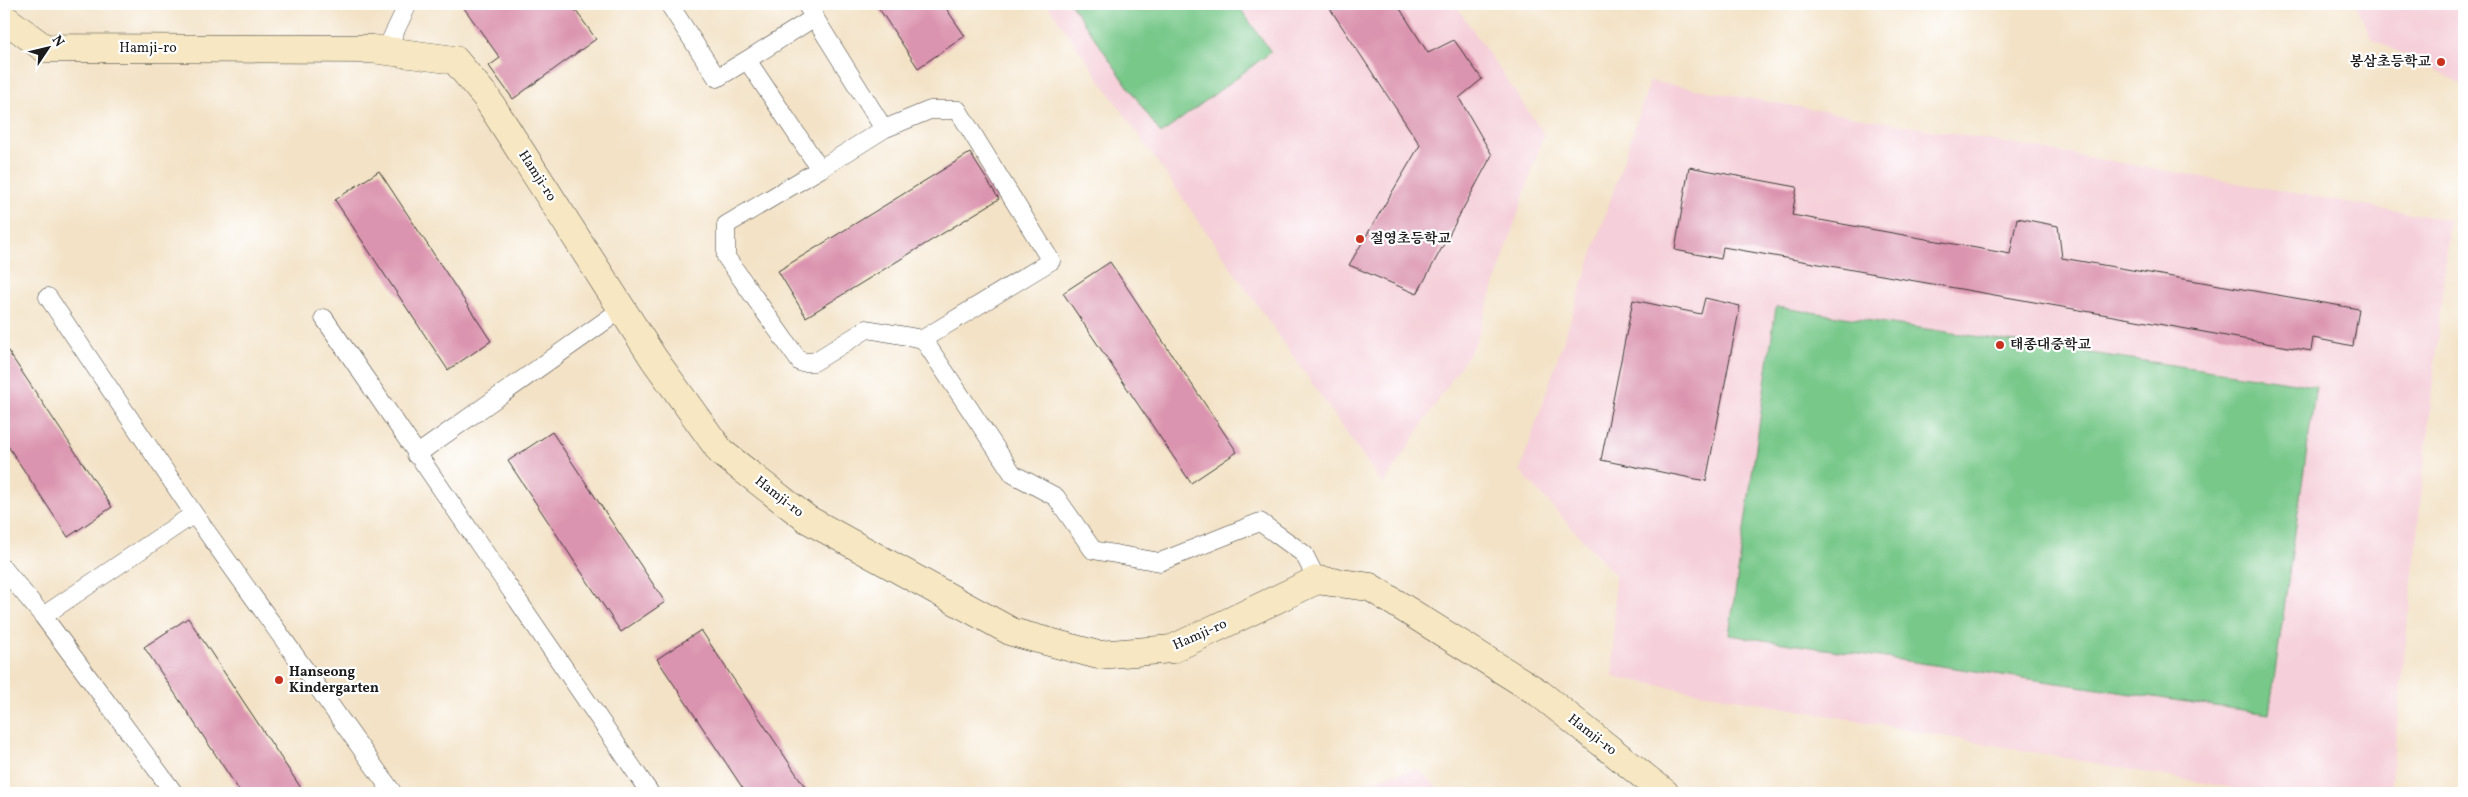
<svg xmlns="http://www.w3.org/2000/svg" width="2468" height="797" font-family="Vollkorn,'Noto Serif KR',serif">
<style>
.built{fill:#f5cfd9}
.garden{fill:#77c889;stroke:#4a7252}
.building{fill:#db94af}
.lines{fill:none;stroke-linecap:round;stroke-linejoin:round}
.lane-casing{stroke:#3c3a36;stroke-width:19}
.secondary-casing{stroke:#3c3a36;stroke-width:29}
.lane{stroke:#fff;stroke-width:18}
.secondary{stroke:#f7e8c3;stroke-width:28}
.poi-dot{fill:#c8321e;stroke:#fff;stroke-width:2}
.labels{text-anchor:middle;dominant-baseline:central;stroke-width:4.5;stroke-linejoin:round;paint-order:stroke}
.street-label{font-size:14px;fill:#1c1c1c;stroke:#fff}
.poi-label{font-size:14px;font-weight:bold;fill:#1c1c1c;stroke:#fff;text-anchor:start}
</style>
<rect width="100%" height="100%" fill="#fff"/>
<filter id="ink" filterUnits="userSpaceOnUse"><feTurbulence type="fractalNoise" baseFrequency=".02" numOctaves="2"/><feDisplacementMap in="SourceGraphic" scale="10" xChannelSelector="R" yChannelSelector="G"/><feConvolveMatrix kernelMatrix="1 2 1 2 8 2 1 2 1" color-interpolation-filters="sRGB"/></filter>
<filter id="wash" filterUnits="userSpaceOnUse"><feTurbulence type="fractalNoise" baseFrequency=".0096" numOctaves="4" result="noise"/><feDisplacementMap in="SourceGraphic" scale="20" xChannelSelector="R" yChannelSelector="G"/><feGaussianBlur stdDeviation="1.12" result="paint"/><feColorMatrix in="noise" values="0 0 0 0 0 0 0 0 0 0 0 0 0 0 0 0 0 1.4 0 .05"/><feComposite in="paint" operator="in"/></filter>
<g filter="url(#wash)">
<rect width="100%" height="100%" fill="#f3e2c6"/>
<!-- built -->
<path class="built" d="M1047 4H1455L1544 134 1475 344 1383 485Z
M2355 4H2464V85L2371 38Z
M1650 81 2450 220 2390 793H2260L1613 677 1615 575 1520 471Z
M1417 769 1443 793H1319Z"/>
<!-- garden -->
<path class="garden" d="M1071 4H1237L1271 52 1161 134Z
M1776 307 2316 386 2269 714 1729 635Z"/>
<g id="blocks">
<!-- building -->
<path class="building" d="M461 4H571L596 39 513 99 489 66 500 58Z
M876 4H943L965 36 918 68Z
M1327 4H1397L1428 53 1454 40 1482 79 1459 98 1492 155 1417 294 1349 265 1420 145Z
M970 153 999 199 806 317 778 271Z
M1689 167 1797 187 1792 215 2010 254 2017 218 2058 226 2062 258 2359 309 2353 346 2313 338 2311 351 1723 247 1721 259 1675 250Z
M379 171 491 341 448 370 335 200Z
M1110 262 1237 452 1191 483 1063 293Z
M1705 298 1740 306 1706 481 1601 460 1633 300 1701 314Z
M4 345 112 507 68 537 4 440Z
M552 432 665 602 621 632 508 461Z
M188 618 301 788 293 793H241L144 647Z
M701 630 809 793H746L657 659Z"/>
</g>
</g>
<g filter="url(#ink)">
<use href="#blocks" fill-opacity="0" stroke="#3c3a36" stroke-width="1"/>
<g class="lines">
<!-- lane casing -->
<g class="lane-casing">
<path id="lane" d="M669 4 717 78 747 60 820 169 726 225V257L800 362H814L867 329 923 339 1013 474 1056 497 1093 550 1160 562 1260 522 1304 554 1317 580
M806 4 884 129 820 169
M385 52 408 4
M747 60 815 17
M884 129 930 110H958L1051 261 923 339
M324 318 650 793
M416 455 622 309
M194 514 393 793
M4 569 43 616 194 514 48 297
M43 616 174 793"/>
</g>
<!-- secondary casing -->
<g class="secondary-casing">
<path id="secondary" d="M4 18 44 48 372 49 455 60 486 97 654 359 721 452 807 519 1012 632 1098 655 1172 649 1317 580 1370 587 1539 693 1665 793"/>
</g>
<!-- lane -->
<use href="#lane" class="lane"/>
<!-- secondary -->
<use href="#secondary" class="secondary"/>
</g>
</g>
<!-- markers -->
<g class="poi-dot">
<circle cx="2441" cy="62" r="5"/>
<circle cx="1360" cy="239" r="5"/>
<circle cx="2000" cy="345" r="5"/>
<circle cx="279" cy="680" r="5"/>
</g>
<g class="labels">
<!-- street labels -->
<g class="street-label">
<text x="148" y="48">Hamji-ro</text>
<text transform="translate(537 176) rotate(57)">Hamji-ro</text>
<text transform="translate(779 497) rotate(38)">Hamji-ro</text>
<text transform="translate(1200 635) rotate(-24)">Hamji-ro</text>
<text transform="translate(1592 735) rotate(38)">Hamji-ro</text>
</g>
<!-- poi labels -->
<g class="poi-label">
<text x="2431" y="62" text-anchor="end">봉삼초등학교</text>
<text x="1370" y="239">절영초등학교</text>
<text x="2010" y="345">태종대중학교</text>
<text x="289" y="672">Hanseong<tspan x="289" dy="16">Kindergarten</tspan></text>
</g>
</g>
<!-- margin -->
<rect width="2468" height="797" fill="none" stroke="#fff" stroke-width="20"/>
<!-- north arrow -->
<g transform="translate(48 48) rotate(55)" stroke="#ffffff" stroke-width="4" paint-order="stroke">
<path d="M0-4L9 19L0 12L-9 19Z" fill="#1c1c1c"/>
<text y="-8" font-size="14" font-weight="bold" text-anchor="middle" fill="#1c1c1c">N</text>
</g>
</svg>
